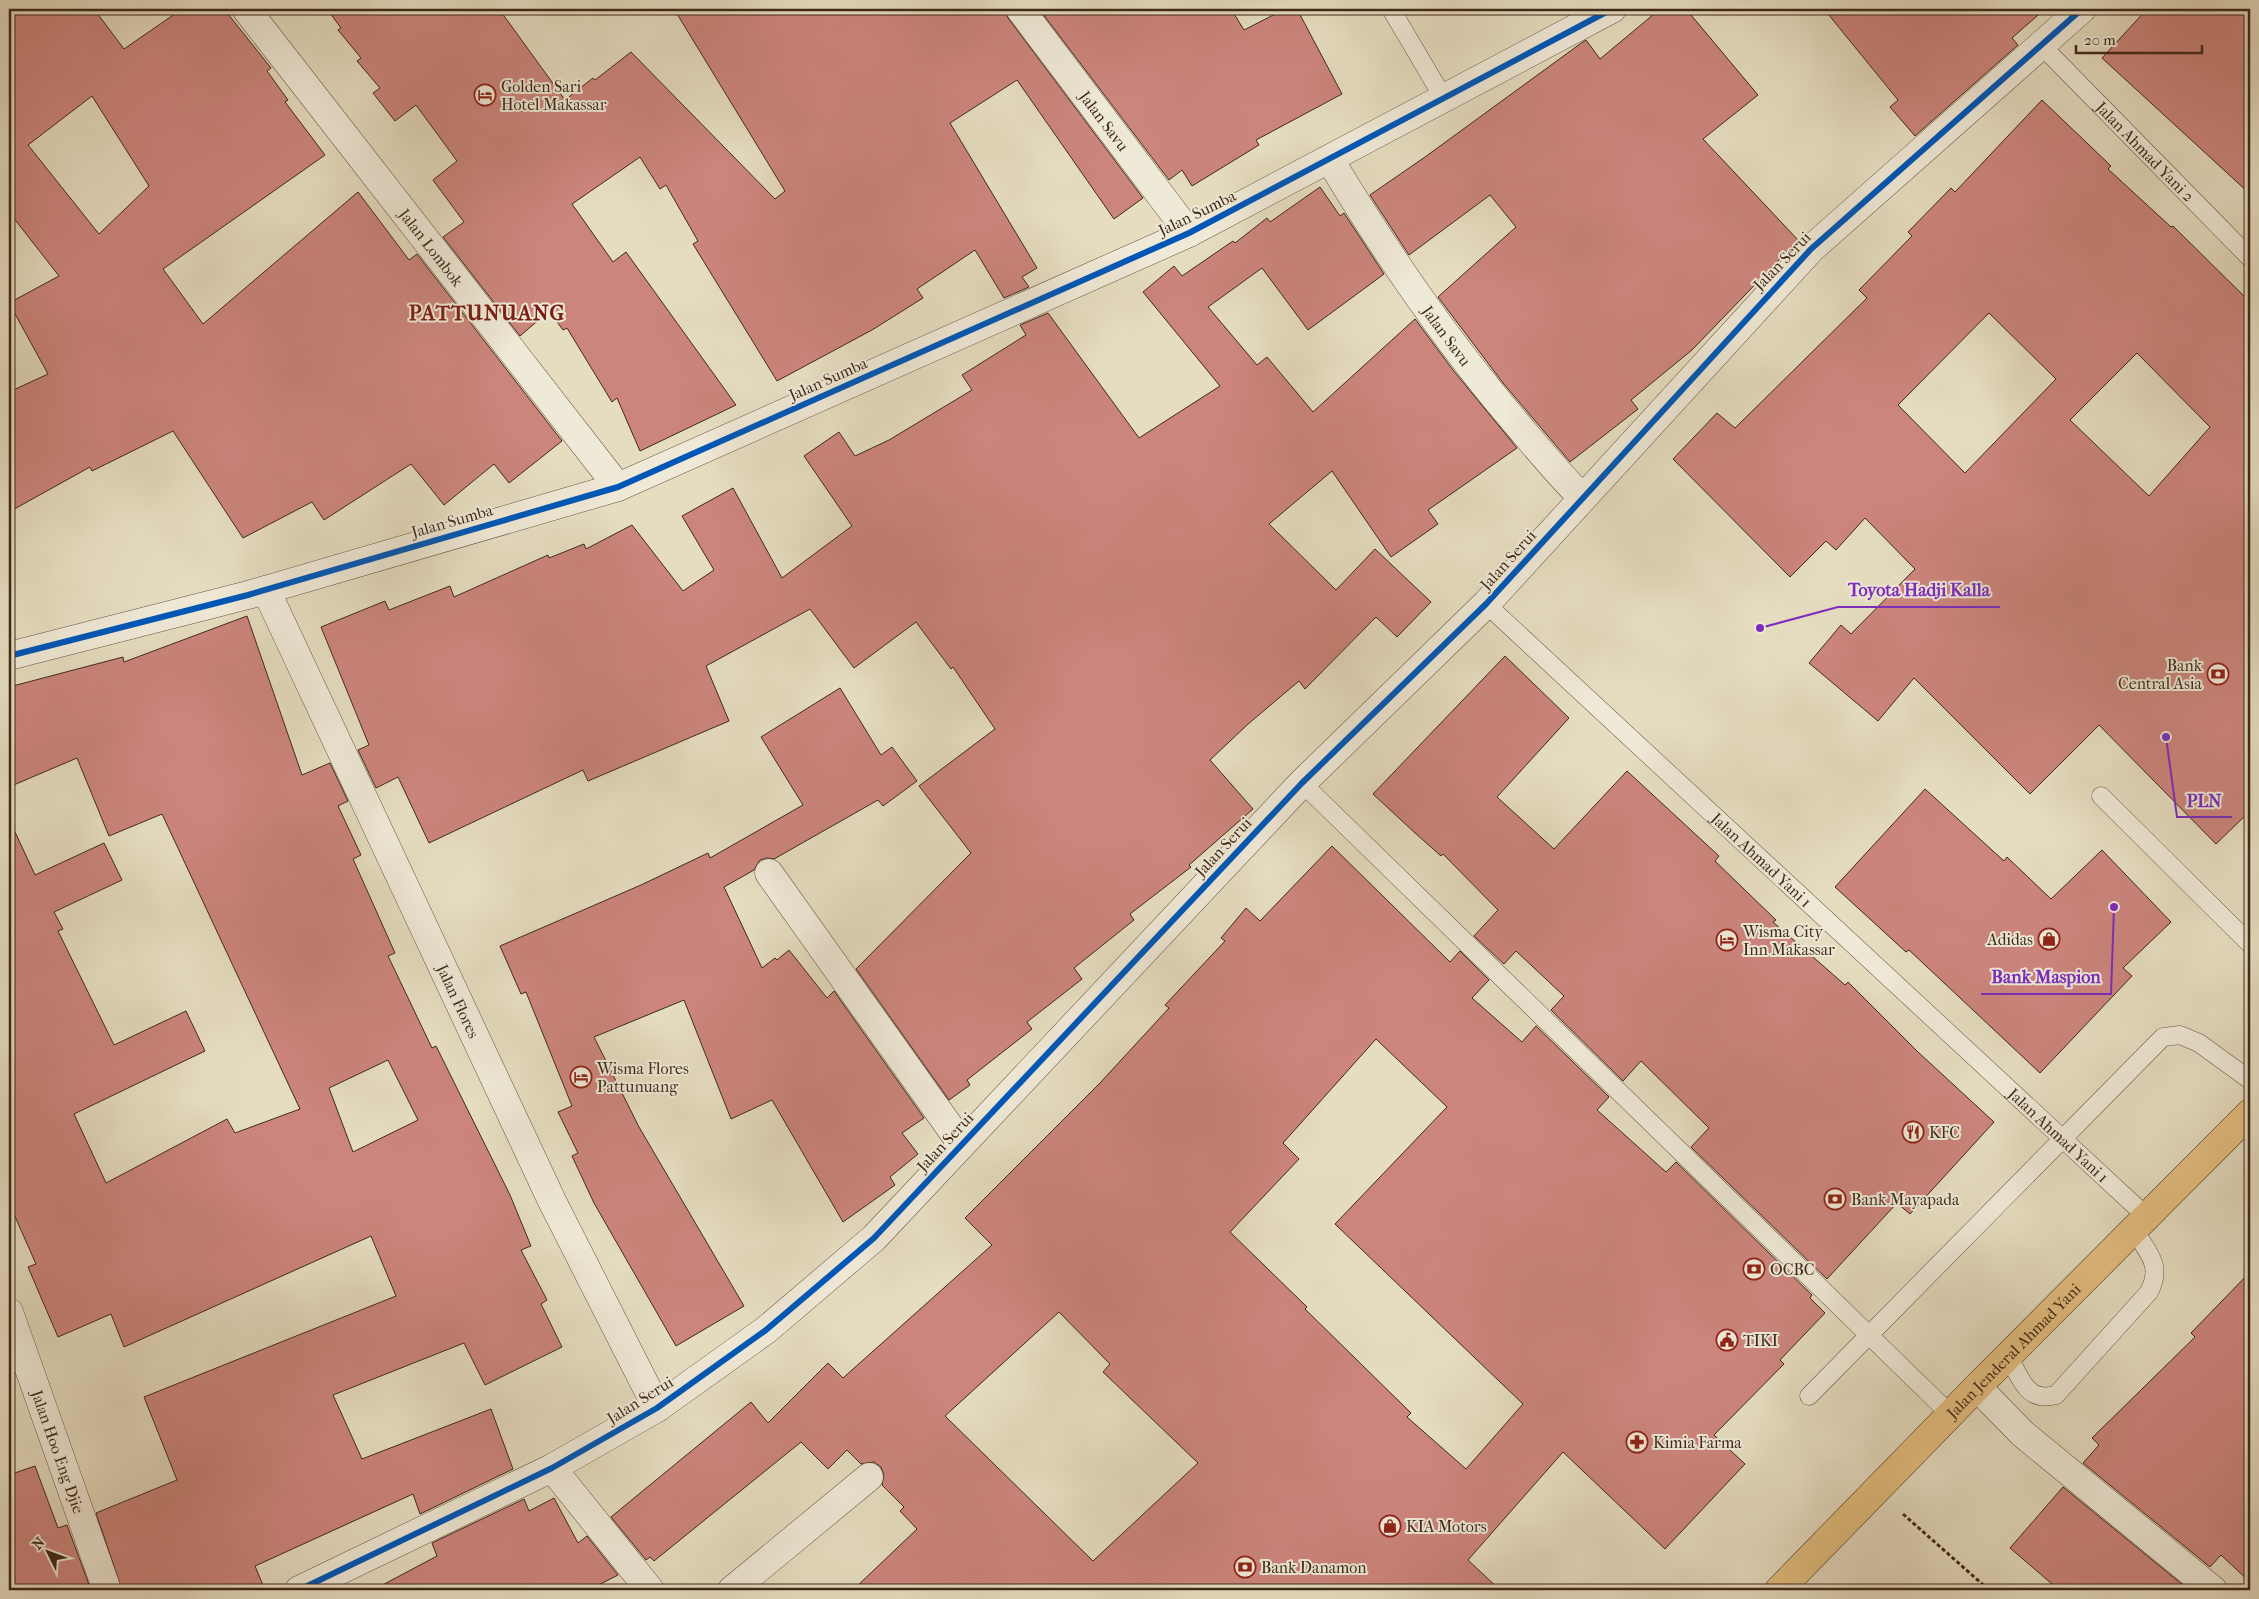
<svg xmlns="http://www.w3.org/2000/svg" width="2259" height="1599" font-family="'IM FELL French Canon',serif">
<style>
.building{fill:#cc857d;stroke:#3e2919;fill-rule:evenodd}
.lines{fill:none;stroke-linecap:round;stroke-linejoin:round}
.lane-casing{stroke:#685643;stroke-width:19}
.street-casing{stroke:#685643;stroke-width:29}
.highway-casing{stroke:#3e2919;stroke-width:29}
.path{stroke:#3e2919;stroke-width:3;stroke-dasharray:4 2.5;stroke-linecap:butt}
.lane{stroke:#efe9d7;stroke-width:18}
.street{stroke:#efe9d7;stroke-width:28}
.highway{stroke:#e3be80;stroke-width:28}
.cycleway-casing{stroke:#efe9d7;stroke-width:9}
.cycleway{stroke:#0057b8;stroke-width:6}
.labels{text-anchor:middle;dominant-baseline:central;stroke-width:4;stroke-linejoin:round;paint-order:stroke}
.poi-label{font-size:16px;fill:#3e2919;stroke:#efe9d7;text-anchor:start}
.street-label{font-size:16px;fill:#3e2919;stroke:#efe9d7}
.district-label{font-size:21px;font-weight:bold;letter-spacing:1px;fill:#7a1f14;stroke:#efe9d7}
.leader{fill:none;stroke:#7b2cbf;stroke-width:2}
.callout-dot{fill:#7b2cbf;stroke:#efe9d7;stroke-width:2}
.callout-label{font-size:18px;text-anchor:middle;font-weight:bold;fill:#7b2cbf;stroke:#efe9d7;stroke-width:4;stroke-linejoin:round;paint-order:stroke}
</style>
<rect width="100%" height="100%" fill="#e6ddc1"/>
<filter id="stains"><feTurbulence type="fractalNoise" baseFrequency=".004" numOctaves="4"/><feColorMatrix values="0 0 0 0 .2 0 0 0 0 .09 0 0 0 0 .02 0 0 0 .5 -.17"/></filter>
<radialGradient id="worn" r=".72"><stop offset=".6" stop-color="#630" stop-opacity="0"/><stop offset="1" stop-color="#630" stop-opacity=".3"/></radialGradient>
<!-- building -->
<path class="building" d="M9 9H94L124 49 182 9H224L271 68 267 71 288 100 285 102 325 155 163 269 203 324 358 192 409 260 417 254 562 441 509 483 494 464 444 505 411 464 324 520 312 502 243 538 173 431 92 471 90 467 9 512V392L48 374 9 303 59 276 9 212ZM92 96 149 186 99 234 28 145Z
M327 9H499L565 100 593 78 595 80 631 52 775 199 785 191 674 9H1005L1008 18 1143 198 1114 219 1017 80 950 123 1037 268 1022 277 1029 287 1004 298 975 250 917 289 923 298 872 330 777 381 693 244 698 241 666 185 660 189 640 157 572 204 613 262 626 252 736 405 640 451 617 398 612 402 567 328 563 330 549 311 520 336 443 237 464 222 433 180 457 161 416 105 395 121 373 93 380 88 357 61 361 58 338 30 341 28Z
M1039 9H1231L1244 30 1285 9H1297L1342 94 1256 140 1259 145 1192 186 1182 170 1169 180Z
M1660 9H1686L1758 95 1703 139 1798 240 1692 350 1631 400 1638 409 1570 462 1503 383 1438 297 1516 227 1490 195 1409 255 1370 195 1425 157 1580 44 1586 40 1600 59Z
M1824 9H2045L2012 38 2018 45 1915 136 1890 107 1898 100Z
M2147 9H2250V194L2102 58Z
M2042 100 2111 166 2108 169 2171 227 2173 226 2250 302V811L2216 844 2099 725 2030 794 1914 678 1878 721 1809 663 1841 625 1851 634 1915 569 1865 518 1836 550 1826 541 1790 577 1673 459 1717 413 1735 428 1867 298 1859 290 1912 236 1908 232 1951 188 1955 192ZM1989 313 2056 379 1965 473 1898 405ZM2137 353 2210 427 2149 496 2070 420Z
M1320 187 1340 216 1344 213 1384 274 1308 330 1262 268 1208 307 1257 365 1267 357 1313 412 1415 319 1453 370 1517 448 1428 510 1438 524 1391 557 1332 471 1269 524 1336 590 1375 549 1431 602 1397 637 1376 617 1305 689 1299 681 1247 725 1210 760 1253 809 1189 865 1191 867 1130 914 1134 920 1074 968 1082 979 1027 1022 1032 1029 967 1080 970 1085 949 1100 856 969 971 853 919 786 995 729 953 667 951 669 916 622 854 668 810 609 706 666 729 721 588 781 583 770 429 843 398 777 376 788 358 750 369 745 321 627 385 601 389 610 450 586 454 597 548 555 549 558 584 544 586 549 632 525 683 591 714 570 682 516 733 488 782 578 852 526 804 456 839 432 855 456 889 440 972 390 962 375 1026 335 1020 325 1048 313 1139 438 1220 386 1143 292 1174 266 1182 276 1233 241 1235 243 1267 218 1270 222Z
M247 616 302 775 330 763 348 801 338 806 361 855 353 859 395 953 388 956 432 1048 436 1046 510 1195 531 1246 521 1250 547 1300 541 1304 562 1347 485 1385 464 1343 333 1395 362 1459 491 1409 513 1469 420 1514 413 1494 255 1566 265 1590H122L96 1513 177 1480 144 1397 396 1296 371 1236 124 1347 111 1314 58 1337 28 1267 36 1264 9 1203V819L35 875 104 843 122 880 54 912 63 929 58 931 114 1045 186 1011 205 1051 74 1114 106 1183 227 1119 235 1133 300 1109 162 814 109 836 77 758 9 787V687L123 657 124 662ZM388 1060 418 1120 353 1152 329 1088Z
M1505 656 1569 718 1497 797 1554 849 1627 771 1719 856 1715 861 1776 920 1773 922 1845 985 1848 982 1918 1052 1994 1122 1910 1214 1897 1203 1827 1279 1691 1147 1709 1128 1641 1061 1623 1081 1551 1010 1564 996 1516 951 1504 964 1474 936 1498 910 1443 854 1441 856 1414 832 1373 794Z
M840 688 881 755 892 747 917 781 883 806 878 800 774 859 767 858 760 860 754 870 724 887 762 968 775 958 777 960 789 950 827 998 834 991 924 1118 902 1133 918 1154 890 1177 895 1185 843 1222 772 1100 731 1119 684 1000 594 1037 639 1127 744 1306 676 1346 594 1203 572 1156 578 1153 558 1112 572 1106 526 992 521 994 500 946 641 885 708 853 710 858 803 805 761 737Z
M1925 789 2004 861 2007 857 2051 899 2102 850 2171 922 2123 968 2132 976 2040 1073 1909 950 1906 952 1835 887Z
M1332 846 1450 962 1460 951 1489 980 1472 998 1522 1042 1536 1026 1609 1097 1597 1110 1666 1172 1676 1162 1812 1295 1810 1298 1825 1313 1780 1360 1784 1364 1714 1435 1745 1464 1665 1549 1563 1452 1468 1560 1500 1590H853L917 1529 900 1511 904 1507 882 1485 884 1475 881 1467 874 1462 861 1464 847 1450 828 1469 801 1442 654 1561 650 1557 646 1560 611 1517 751 1402 768 1423 828 1363 843 1378 992 1245 965 1218 1100 1083 1169 1008 1165 1005 1225 941 1221 938 1246 908 1260 921ZM1376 1039 1447 1107 1335 1224 1523 1404 1466 1469 1407 1417 1411 1413 1305 1309 1307 1307 1230 1232 1299 1159 1283 1143ZM1059 1312 1110 1364 1103 1372 1198 1463 1093 1561 945 1416Z
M2250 1272V1582L2221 1555 2210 1567 2083 1463 2099 1445 2092 1438 2195 1337 2191 1333Z
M35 1466 58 1528 67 1525 91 1590H9V1475Z
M2063 1487 2189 1590H2059L2010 1548Z
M554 1498 578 1543 587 1536 618 1575 589 1590H373L437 1556 432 1543 524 1499 529 1511Z"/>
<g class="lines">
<!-- lane casing -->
<g class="lane-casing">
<g id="lane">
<path d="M1391 9 1444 99"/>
<path id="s1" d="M2041 45 2250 258"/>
<path id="s2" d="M1486 604 2147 1217"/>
<path d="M1302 783 1950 1414"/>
<path d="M2101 796 2250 944"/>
<path d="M2008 1356C2021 1378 2026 1403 2056 1395L2149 1292C2163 1265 2148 1253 2134 1230"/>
<path d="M1809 1396 2163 1037 2180 1035 2199 1043 2250 1080"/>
</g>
</g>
<!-- street casing -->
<g class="street-casing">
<g id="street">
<path id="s3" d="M246 9 618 487"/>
<path id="s4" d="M1020 9 1189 233"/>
<path id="s5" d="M1330 160C1386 253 1446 341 1517 424 1538 449 1559 475 1582 497"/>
<path id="s6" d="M266 590 552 1201 657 1408"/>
<path d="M9 656 248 595 618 487 1189 233 1612 9"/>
<path d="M769 873 961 1143"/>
<path id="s7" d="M9 1312 107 1590"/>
<path d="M1977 1387 2023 1434 2213 1590"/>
<path d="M552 1468 650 1590"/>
<path d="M299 1590 552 1468 657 1408 766 1330 874 1238 1302 783 1486 604 1811 249 2082 9"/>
<path d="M732 1590 869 1477"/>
</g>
</g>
<!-- highway casing -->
<g class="highway-casing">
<g id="highway">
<path id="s8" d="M1779 1590 1977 1387 2250 1113"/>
</g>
</g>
<!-- path -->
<path class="path" d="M1903 1514 1989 1590"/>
<!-- lane -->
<use href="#lane" class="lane"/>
<!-- street -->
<use href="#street" class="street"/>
<!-- highway -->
<use href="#highway" class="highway"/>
<!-- cycleway casing -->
<g class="cycleway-casing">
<path id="cycleway" d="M9 656 248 595 618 487 1189 233 1612 9
M299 1590 552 1468 657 1408 766 1330 874 1238 1302 783 1486 604 1811 249 2082 9"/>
</g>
<!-- cycleway -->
<use href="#cycleway" class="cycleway"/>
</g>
<!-- icons -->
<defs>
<g id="hotel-ring" transform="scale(1.125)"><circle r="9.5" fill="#efe9d7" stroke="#8f2418" stroke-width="1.5"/><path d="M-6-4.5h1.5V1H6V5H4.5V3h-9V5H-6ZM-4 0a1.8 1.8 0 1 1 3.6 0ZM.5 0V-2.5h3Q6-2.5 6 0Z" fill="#8f2418"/></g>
<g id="bank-ring" transform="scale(1.125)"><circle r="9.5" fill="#efe9d7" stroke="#8f2418" stroke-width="1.5"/><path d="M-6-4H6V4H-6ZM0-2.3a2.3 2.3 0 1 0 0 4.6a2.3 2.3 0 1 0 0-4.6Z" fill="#8f2418"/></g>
<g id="shop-ring" transform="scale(1.125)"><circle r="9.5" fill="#efe9d7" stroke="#8f2418" stroke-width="1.5"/><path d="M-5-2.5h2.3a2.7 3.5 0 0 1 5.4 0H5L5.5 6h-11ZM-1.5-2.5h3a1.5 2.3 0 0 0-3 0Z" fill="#8f2418"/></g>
<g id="restaurant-ring" transform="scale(1.125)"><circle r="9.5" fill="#efe9d7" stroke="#8f2418" stroke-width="1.5"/><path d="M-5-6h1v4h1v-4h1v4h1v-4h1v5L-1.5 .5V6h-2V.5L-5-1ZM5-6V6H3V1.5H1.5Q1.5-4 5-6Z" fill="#8f2418"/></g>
<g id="civic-ring" transform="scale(1.125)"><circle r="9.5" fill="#efe9d7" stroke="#8f2418" stroke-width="1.5"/><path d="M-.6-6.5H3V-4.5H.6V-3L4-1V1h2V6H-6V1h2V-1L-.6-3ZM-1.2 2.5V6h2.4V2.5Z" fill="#8f2418"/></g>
<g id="pharmacy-ring" transform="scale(1.125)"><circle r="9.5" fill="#efe9d7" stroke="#8f2418" stroke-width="1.5"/><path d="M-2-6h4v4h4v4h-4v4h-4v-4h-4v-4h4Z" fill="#8f2418"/></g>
</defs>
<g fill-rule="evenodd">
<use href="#hotel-ring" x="485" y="95"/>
<use href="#bank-ring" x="2218" y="674"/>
<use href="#shop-ring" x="2049" y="939"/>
<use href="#hotel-ring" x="1727" y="940"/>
<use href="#hotel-ring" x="581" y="1077"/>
<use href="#restaurant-ring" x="1913" y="1132"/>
<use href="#bank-ring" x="1835" y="1199"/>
<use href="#bank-ring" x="1754" y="1269"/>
<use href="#civic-ring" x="1727" y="1340"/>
<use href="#pharmacy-ring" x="1637" y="1442"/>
<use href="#shop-ring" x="1390" y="1526"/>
<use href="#bank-ring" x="1245" y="1567"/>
</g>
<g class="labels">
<!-- poi labels -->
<g class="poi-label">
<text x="501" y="86">Golden Sari<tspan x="501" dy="18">Hotel Makassar</tspan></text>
<text x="2202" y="665" text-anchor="end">Bank<tspan x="2202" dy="18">Central Asia</tspan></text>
<text x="1743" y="931">Wisma City<tspan x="1743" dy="18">Inn Makassar</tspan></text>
<text x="2033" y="939" text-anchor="end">Adidas</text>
<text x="597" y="1068">Wisma Flores<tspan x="597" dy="18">Pattunuang</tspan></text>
<text x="1929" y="1132">KFC</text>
<text x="1851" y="1199">Bank Mayapada</text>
<text x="1770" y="1269">OCBC</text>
<text x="1743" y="1340">TIKI</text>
<text x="1653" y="1442">Kimia Farma</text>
<text x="1406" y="1526">KIA Motors</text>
<text x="1261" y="1567">Bank Danamon</text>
</g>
<!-- street labels -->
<g class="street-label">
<text stroke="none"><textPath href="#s4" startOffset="140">Jalan Savu</textPath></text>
<text stroke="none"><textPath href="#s1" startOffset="149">Jalan Ahmad Yani 2</textPath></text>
<text transform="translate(1197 213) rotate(-26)">Jalan Sumba</text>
<text stroke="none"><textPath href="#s3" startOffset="302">Jalan Lombok</textPath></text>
<text transform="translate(1782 261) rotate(-46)">Jalan Serui</text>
<text stroke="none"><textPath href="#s5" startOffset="211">Jalan Savu</textPath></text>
<text transform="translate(828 379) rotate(-24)">Jalan Sumba</text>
<text transform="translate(452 521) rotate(-16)">Jalan Sumba</text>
<text transform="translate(1508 560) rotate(-48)">Jalan Serui</text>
<text transform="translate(1223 847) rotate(-47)">Jalan Serui</text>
<text stroke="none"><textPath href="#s2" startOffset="376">Jalan Ahmad Yani 1</textPath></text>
<text stroke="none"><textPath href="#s6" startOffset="454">Jalan Flores</textPath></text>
<text stroke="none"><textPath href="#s2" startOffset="781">Jalan Ahmad Yani 1</textPath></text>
<text transform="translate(945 1142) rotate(-47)">Jalan Serui</text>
<text stroke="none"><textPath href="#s8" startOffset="335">Jalan Jenderal Ahmad Yani</textPath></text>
<text transform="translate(640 1400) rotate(-32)">Jalan Serui</text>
<text stroke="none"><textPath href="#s7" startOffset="148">Jalan Hoo Eng Djie</textPath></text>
</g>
<!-- district labels -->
<g class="district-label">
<text x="487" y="313">PATTUNUANG</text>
</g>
</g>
<!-- callouts -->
<path class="leader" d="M1760 628L1838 607H2000M2166 737L2177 817H2232M2114 907L2111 994H1981"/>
<g class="callout-dot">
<circle cx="1760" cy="628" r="5"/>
<circle cx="2166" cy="737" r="5"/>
<circle cx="2114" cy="907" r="5"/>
</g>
<g class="callout-label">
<text x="1919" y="596">Toyota Hadji Kalla</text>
<text x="2204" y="807">PLN</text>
<text x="2046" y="983">Bank Maspion</text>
</g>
<!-- margin -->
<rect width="2259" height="1599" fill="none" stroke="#e6ddc1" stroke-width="30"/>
<rect x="10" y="10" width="2239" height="1579" fill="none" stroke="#3e2919" stroke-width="2.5"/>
<rect x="15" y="15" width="2229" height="1569" fill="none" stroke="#3e2919"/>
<!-- north arrow -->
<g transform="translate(48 1552) rotate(312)" stroke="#efe9d7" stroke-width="4" paint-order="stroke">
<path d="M0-4L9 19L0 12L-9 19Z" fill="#3e2919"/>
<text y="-8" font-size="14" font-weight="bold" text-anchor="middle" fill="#3e2919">N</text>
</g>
<!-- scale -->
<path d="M2076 45v8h126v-8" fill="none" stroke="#3e2919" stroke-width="2.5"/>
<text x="2084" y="45" font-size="15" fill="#3e2919" stroke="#efe9d7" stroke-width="4" paint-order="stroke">20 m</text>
<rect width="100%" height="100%" filter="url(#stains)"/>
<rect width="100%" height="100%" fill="url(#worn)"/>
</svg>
